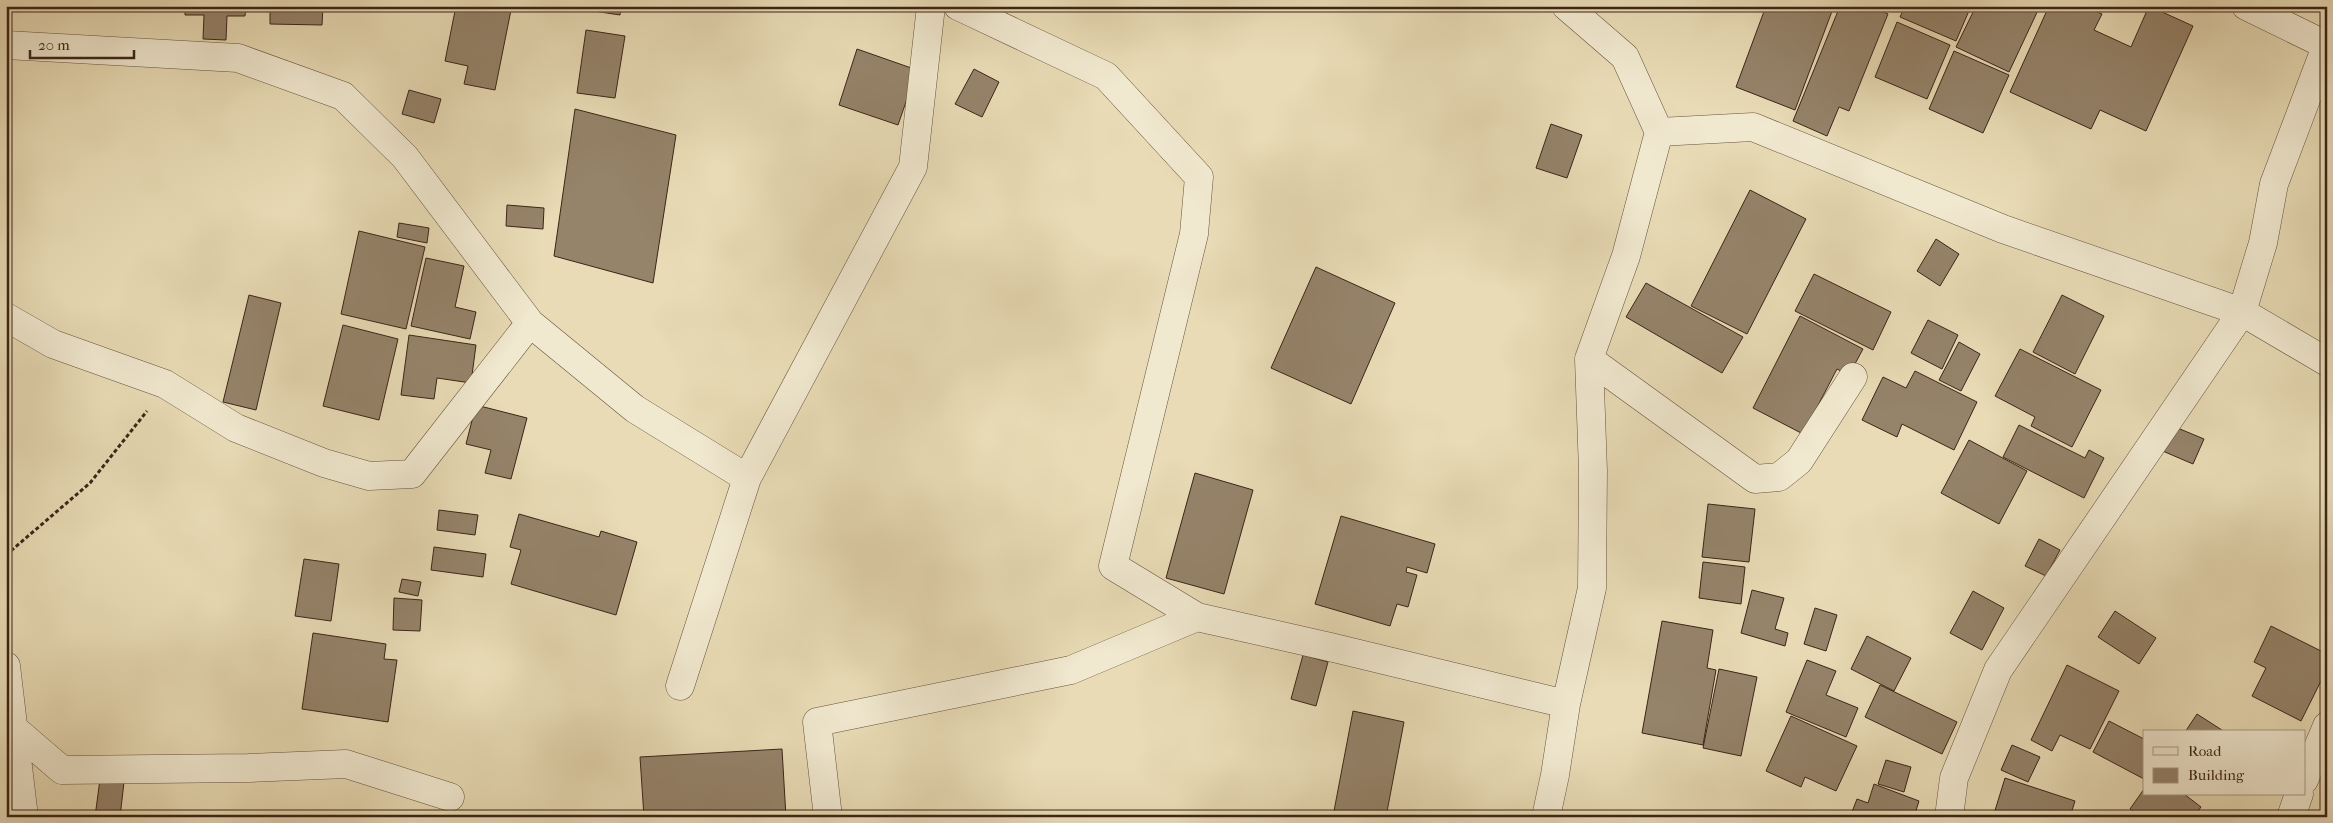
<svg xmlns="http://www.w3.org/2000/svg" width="2333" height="823" font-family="'IM FELL French Canon',serif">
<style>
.building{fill:#95836a;stroke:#3c2418}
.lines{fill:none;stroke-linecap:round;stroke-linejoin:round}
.minor-casing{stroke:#67523f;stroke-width:29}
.path{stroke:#3c2418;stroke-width:3;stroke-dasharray:4 2.5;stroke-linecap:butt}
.minor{stroke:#f0e8cf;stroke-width:28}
</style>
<rect width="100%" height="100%" fill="#e8dbb5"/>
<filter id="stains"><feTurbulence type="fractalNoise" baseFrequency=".004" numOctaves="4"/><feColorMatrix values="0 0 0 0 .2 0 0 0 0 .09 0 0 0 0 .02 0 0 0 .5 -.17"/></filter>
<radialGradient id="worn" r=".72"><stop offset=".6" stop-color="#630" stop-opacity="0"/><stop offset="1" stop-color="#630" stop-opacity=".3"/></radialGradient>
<!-- building -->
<path class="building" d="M185 6H246L245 16H227L226 40 203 39 204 15H185Z
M270 6H323L322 25 270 24Z
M456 6H492L511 10 495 90 464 84 468 66 445 61Z
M588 6H621L620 15 587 10Z
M1766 6H1834L1795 110 1736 87Z
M1840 6H1870L1888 14 1849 111 1839 107 1827 136 1793 121Z
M1905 6H1971L1956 41 1900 17Z
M1976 6H2040L2009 72 1956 47Z
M2049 6H2094L2093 10 2102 14 2094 30 2131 47 2149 6 2193 26 2146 131 2100 110 2091 129 2010 92Z
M1897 22 1950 45 1927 99 1875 77Z
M586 30 625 36 615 98 577 93Z
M857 49 917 70 898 125 839 105Z
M1954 51 2009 75 1983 133 1929 109Z
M974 69 999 82 982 117 955 104Z
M409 90 441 99 434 123 402 114Z
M575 109 676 135 653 283 554 256Z
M1551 124 1582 135 1567 178 1536 168Z
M1750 190 1806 219 1747 334 1691 306Z
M507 205 544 208 543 229 506 226Z
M399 223 429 228 427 243 397 237Z
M359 231 425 247 406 329 341 314Z
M1936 239 1959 254 1940 286 1917 271Z
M426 258 464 266 455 307 476 312 470 339 411 326Z
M1316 267 1395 303 1351 404 1271 368Z
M1814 274 1891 312 1873 350 1795 311Z
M1646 283 1743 337 1722 373 1626 317Z
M249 295 281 303 256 410 223 402Z
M2062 295 2104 316 2075 374 2033 352Z
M1800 316 1863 349 1849 375 1837 369 1803 434 1753 408Z
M1928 320 1958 335 1942 369 1911 353Z
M343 325 398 339 379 420 323 406Z
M409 335 476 345 471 383 437 378 434 399 401 395Z
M1959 342 1980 354 1961 391 1939 380Z
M2020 349 2101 390 2072 447 2031 426 2035 417 1995 396Z
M1915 371 1977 402 1954 450 1902 424 1897 437 1862 420 1883 377 1906 388Z
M476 405 527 418 511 479 485 473 491 450 466 444Z
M2168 424 2204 439 2193 464 2158 449Z
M2019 425 2085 458 2089 450 2104 458 2084 498 2003 457Z
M1969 440 2027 471 1999 524 1941 493Z
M1195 473 1253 490 1224 594 1166 578Z
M1708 504 1755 509 1749 562 1702 557Z
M439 510 478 515 475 535 437 530Z
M519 514 599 537 601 531 637 542 616 615 511 584 521 550 510 547Z
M1341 516 1435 544 1427 573 1407 567 1406 572 1417 575 1408 607 1397 604 1390 626 1315 604Z
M2039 539 2060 550 2046 576 2025 566Z
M434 547 486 554 483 577 431 570Z
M304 559 339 564 331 621 295 616Z
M1703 562 1745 567 1741 604 1699 598Z
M402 579 421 582 418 596 399 592Z
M1752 590 1784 598 1775 629 1788 633 1785 646 1741 633Z
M1973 591 2004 608 1982 650 1950 633Z
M394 598 422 600 420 631 393 630Z
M1815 608 1837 615 1826 651 1804 644Z
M2115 611 2156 638 2139 664 2098 637Z
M1662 621 1713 630 1707 668 1716 670 1703 745 1642 733Z
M2271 626 2327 654V669L2301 721 2252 696 2266 668 2254 662Z
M313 633 386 644 384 659 397 660 388 722 302 709Z
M1867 636 1911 658 1894 691 1851 669Z
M1303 655 1328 662 1316 706 1291 699Z
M1807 660 1836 671 1826 695 1858 708 1846 737 1786 712Z
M2067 665 2119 691 2090 749 2060 735 2052 751 2031 740Z
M1719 669 1757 677 1741 756 1703 748Z
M1880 685 1957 722 1942 754 1865 717Z
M1353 711 1404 722 1386 817H1363L1334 811Z
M2197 714 2225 732H2185Z
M1791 716 1857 746 1836 791 1805 777 1801 787 1766 771Z
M2109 721 2144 739V779L2093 752Z
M2012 745 2040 757 2028 782 2001 770Z
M782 749 786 817H644L640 757Z
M1886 760 1911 767 1904 792 1878 784Z
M2005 778 2075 801 2070 817H1993Z
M100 779 124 782 120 817H95Z
M1874 784 1919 801 1914 817H1850L1857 799 1868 803Z
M2144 789V794H2184L2201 807 2194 817H2141L2130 809Z
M338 811 351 814 350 817H337Z"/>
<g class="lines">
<!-- minor casing -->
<g class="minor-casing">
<path id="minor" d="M958 6 1106 76 1199 177 1194 234 1113 566 1197 617
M2246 6 2326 45
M6 45 238 58 343 96 405 157 530 323 635 409 747 478
M1659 132 1753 127 2003 229 2242 312 2327 362
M6 317 53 344 165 384 236 428 324 463 369 476 412 474 530 323
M1589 359 1755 479 1779 477 1799 461 1853 377
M6 666 24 817
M680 686 747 478 913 167 931 6
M6 726 13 728 62 770 248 768 346 764 450 797
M2304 780 2327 726
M828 817 817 722 1071 670 1197 617 1330 647 1566 704
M1546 817 1555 775 1566 704 1592 588 1593 471 1589 359 1626 256 1659 132 1625 57 1566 6
M1949 817 1954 778 1998 670 2242 312 2263 243 2274 184 2327 44
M2291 817 2299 794"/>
</g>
<!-- path -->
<path class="path" d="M6 555 90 483 147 411"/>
<!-- minor -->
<use href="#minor" class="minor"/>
</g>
<!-- margin -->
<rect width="2333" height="823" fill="none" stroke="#e8dbb5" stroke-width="25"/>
<rect x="8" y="8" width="2318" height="808" fill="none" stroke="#3c2418" stroke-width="2.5"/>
<rect x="12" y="12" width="2308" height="798" fill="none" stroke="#3c2418"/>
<!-- legend -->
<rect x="2143" y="730" width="162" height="65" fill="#f0e8cf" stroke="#a89a86"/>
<rect x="2153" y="747" width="25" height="8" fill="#f0e8cf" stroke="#a89a86"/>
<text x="2188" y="756" font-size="15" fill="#3c2418">Road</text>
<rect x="2153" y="768" width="25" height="15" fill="#95836a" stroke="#a89a86"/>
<text x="2188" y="780" font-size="15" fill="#3c2418">Building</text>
<!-- scale -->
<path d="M30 50v8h104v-8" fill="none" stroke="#3c2418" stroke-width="2.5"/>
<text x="38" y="50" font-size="15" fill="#3c2418" stroke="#f0e8cf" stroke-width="4" paint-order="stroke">20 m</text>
<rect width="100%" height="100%" filter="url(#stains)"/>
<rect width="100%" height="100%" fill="url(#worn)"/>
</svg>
